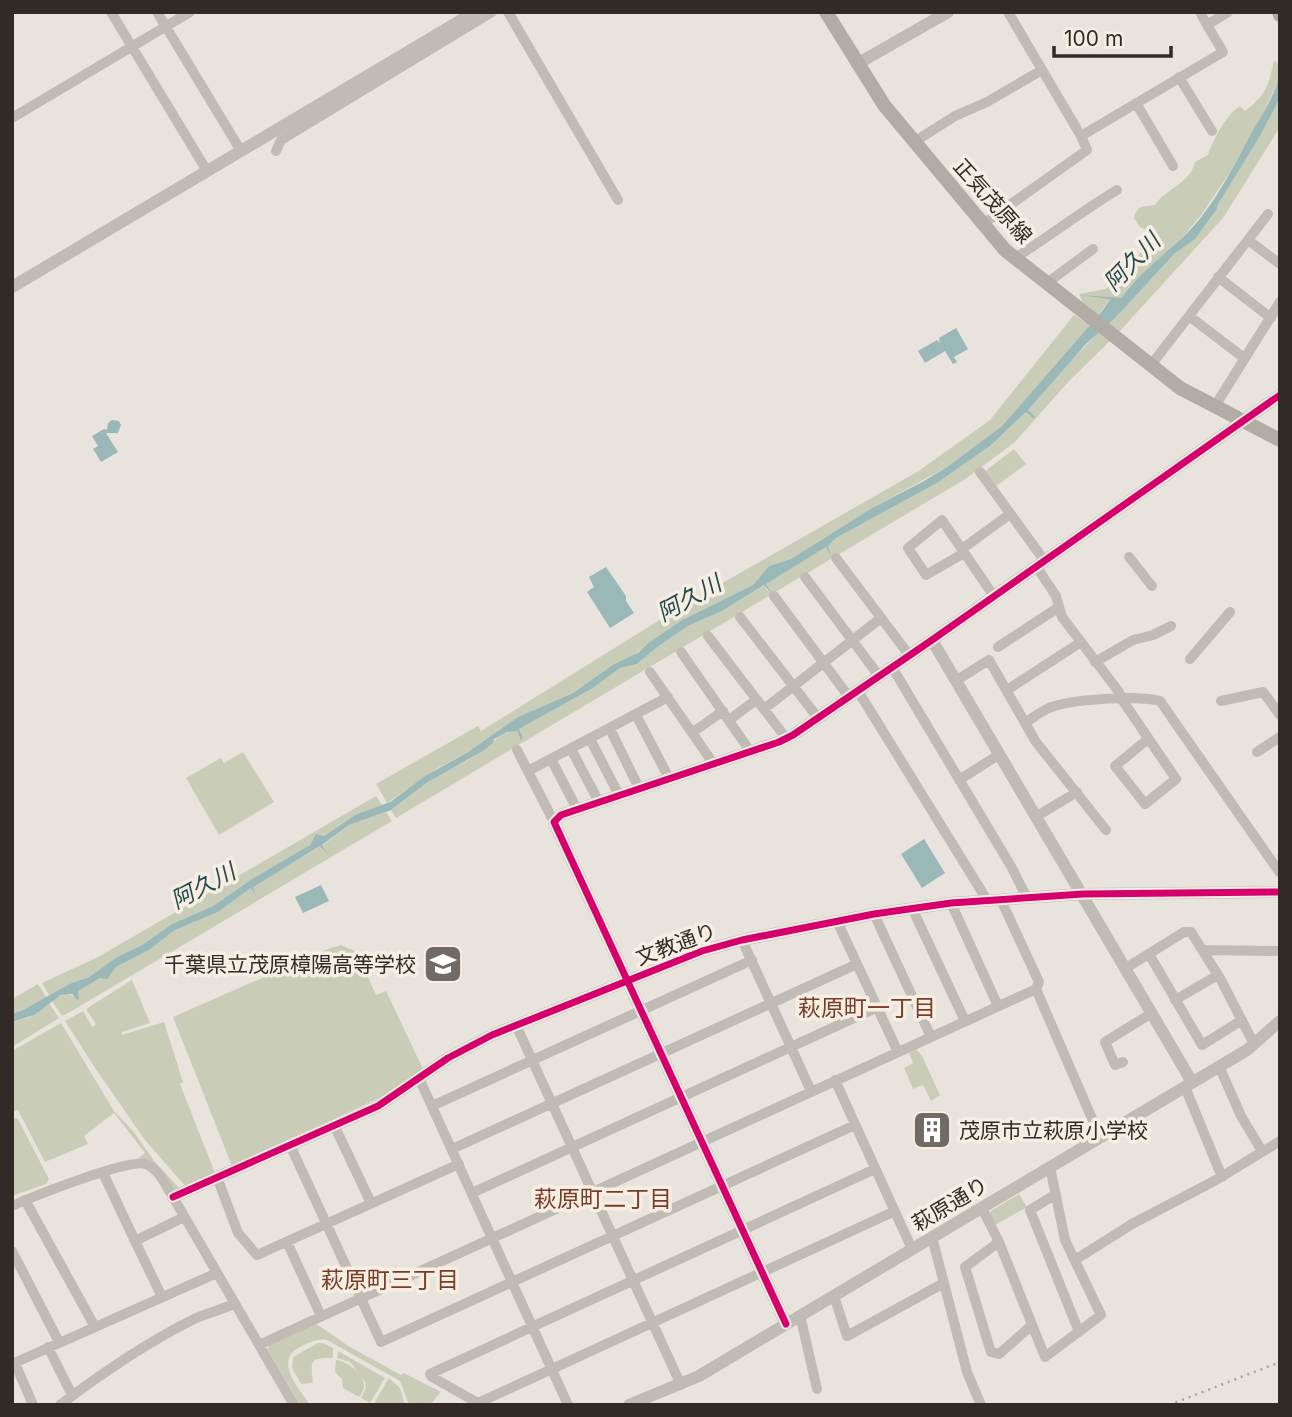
<svg xmlns="http://www.w3.org/2000/svg" width="1292" height="1417" font-family="Inter,'Noto Sans JP',sans-serif">
<style>
.green{fill:#c9cdb8}
.water{fill:#9bb8b8}
.lines{fill:none;stroke-linecap:round;stroke-linejoin:round}
.minor{stroke:#c1bbb6;stroke-width:10}
.tertiary{stroke:#c1bbb6;stroke-width:12}
.secondary{stroke:#b2aca7;stroke-width:14}
.primary{stroke:#b0aaa5;stroke-width:14}
.rail{stroke:#a9a4a0;stroke-width:2.5;stroke-dasharray:2 5;stroke-linecap:butt}
.cycleway-casing{stroke:#f6eee3;stroke-width:11}
.cycleway{stroke:#d6006c;stroke-width:7}
.labels{text-anchor:middle;dominant-baseline:central;stroke-width:7;stroke-linejoin:round;paint-order:stroke}
.street-label{font-size:21px;fill:#312a26;stroke:#f6eee3}
.poi-label{font-size:21px;fill:#312a26;stroke:#f6eee3;text-anchor:end}
.water-label{font-size:23px;font-style:italic;fill:#204a4e;stroke:#f6eee3}
.neighbourhood-label{font-size:23px;fill:#783c27;stroke:#f6eee3}
</style>
<rect width="100%" height="100%" fill="#e9e3dd"/>
<!-- green -->
<path class="green" d="M1274 60 1280 66 1278 81 1263 113 1230 172 1202 214 1181 239 1128 288 1122 298H1110L1098 316 1083 303 1079 294 1105 289 1120 280 1127 275 1140 253 1159 237 1140 227 1134 218C1138 204 1143 207 1155 205 1166 188 1190 184 1195 162L1208 155C1213 140 1226 115 1240 106L1245 111C1266 95 1269 85 1274 60Z
M1280 98V127L1223 218 1119 332 1107 324 1175 253 1200 232 1218 208 1217 204 1260 136Z
M1074 315 1090 325 1002 426 947 467 872 508 791 559 769 566 753 585 682 620 647 644 635 655 614 664 573 693 518 717 468 752 436 769 387 803 376 784 478 726 481 731 682 606 917 472 990 420Z
M1099 332 1110 341 1070 380 1015 442 967 478 396 818 391 810C404 802 415 791 427 783 444 771 464 764 481 752 493 743 500 731 517 731L521 739H523L519 729 593 688 620 668 637 664 656 648 688 626 722 611 764 585 770 595 765 584 826 547 832 556 828 546 836 538 937 483 990 446 1026 412 1034 418 1028 410 1064 368Z
M1014 449 1026 464 995 487 984 472Z
M243 752 274 802 219 835 186 778 221 758 224 763Z
M376 796 382 805 350 818 324 836H315L312 843 306 848 252 879 213 906 172 924 142 945 117 957 89 977 69 984 49 995 42 983 98 957Z
M386 812 392 821 70 1012 62 1016 52 1001C62 994 68 991 78 1000L77 991 100 978H107L116 967 149 950 175 930 218 912 251 888 256 895 252 887 321 846 327 855 322 846 349 825Z
M341 945 355 951 358 955 376 995 386 991 423 1069 379 1098 232 1166 173 1017 328 949Z
M132 980 150 1023 122 1032V1035L164 1022 183 1082 180 1084 215 1173 186 1187 145 1140 95 1068 65 1021 83 1011 92 1027 96 1024 86 1009Z
M38 984 46 997 23 1010 12 1014V999Z
M49 1003 59 1018 12 1047V1022L30 1017Z
M61 1023 114 1111 133 1131 155 1162 180 1189 175 1190 150 1161 138 1158 145 1153 114 1113 84 1136 88 1144 45 1162 18 1110 12 1112V1051Z
M916 1049 922 1056 940 1095 931 1101 923 1085 913 1089 904 1068 913 1063 909 1053Z
M12 1117 18 1119 49 1179 46 1184 12 1196Z
M1019 1194 1027 1207 995 1225 990 1214 991 1211Z
M312 1324 318 1325 350 1347 401 1375 404 1373 441 1392 430 1405H409L400 1381 327 1340C316 1338 309 1343 300 1347 273 1361 299 1388 310 1405H300L268 1350 269 1344Z
M318 1343H323L333 1348V1358C308 1358 311 1361 313 1383L301 1384 292 1368 293 1357Z
M338 1351 385 1378 370 1403 361 1398 366 1388 365 1382 350 1362 337 1358Z
M336 1360C347 1361 365 1374 364 1387 364 1389 361 1395 359 1397L343 1388 342 1379 335 1372Z
M389 1378 400 1388 405 1405H373Z"/>
<!-- water -->
<path class="water" d="M1280 73V98L1260 136 1218 204 1217 209 1195 239 1175 253 1115 318 1086 344 1028 410 1035 417 1034 419 1026 412 990 446 937 483 836 538 828 546 832 557 826 547 766 584 772 594 764 585 722 611 688 626 656 648 637 664 620 668 593 688 519 729 523 738 521 740 517 731 507 732 494 739 493 743 483 751 428 782 391 810 349 825 322 845 328 855 320 846 253 887 256 896 251 888 218 912 175 930 149 950 116 967 107 979 100 978 78 991 79 999 77 1000 72 994 61 995 34 1015 12 1022V1014L23 1010 69 984 89 977 117 957 142 945 172 924 213 906 252 879 310 845 316 834 324 836 355 815 390 802 425 776 468 752 518 717 573 693 614 664 638 653 647 644 682 620 745 589 753 585 769 566 791 559 872 508 924 481 947 467 1002 426 1103 310 1110 299 1079 295 1122 298C1129 283 1168 251 1182 238 1209 213 1228 177 1245 145 1257 121 1274 100 1280 73Z
M956 328 968 349 954 357 957 362 953 364 945 351 925 363 918 351 937 340 940 343 939 338Z
M112 420 119 421 121 425 118 433H106L118 452 101 462 93 449 98 446 92 436 104 429 107 430 108 423Z
M606 567 626 596V601L634 613 610 628 587 592 594 587 589 577Z
M924 839 945 873 922 888 901 854Z
M321 885 329 901 303 913 295 897Z"/>
<g class="lines">
<!-- minor -->
<path class="minor" d="M111 12 207 171
M157 12 241 151
M508 12 618 200
M1200 12 1207 25
M1179 77 1212 131
M1136 103 1173 166
M12 118 190 12
M1081 136 1223 52 1207 25 1228 12
M914 142 955 116 987 102 1042 70
M276 151 281 140 492 12
M983 224 1087 150 1081 136 1008 12
M1248 240 1280 264
M1015 258C1050 236 1082 211 1117 190
M1218 277 1271 318
M1047 283 1093 249
M1189 316 1244 358
M1151 365 1268 214
M1215 406 1280 302
M980 472 1044 560
M962 549 1010 514
M964 553 926 575 908 548 942 520 993 595
M1129 557 1152 586
M836 558 909 655
M1036 566 1056 596 1062 617 1119 692 1123 701 1176 779 1145 804 1115 766 1148 739
M805 577 879 676
M774 596 849 697
M740 617 818 718
M708 636 786 738
M998 647 1059 607
M681 652 750 751
M1190 659 1230 612
M1095 662 1133 640 1153 635 1171 626
M892 667 1012 868 1027 898
M650 672 713 763
M957 680 989 660 1036 742 1106 830
M1007 690 1081 642
M858 691 987 900
M1221 701 1263 692 1280 715
M764 709 881 618
M636 715 669 778
M729 720 756 700
M1025 723C1032 718 1040 712 1049 708 1072 699 1136 695 1160 701L1280 873
M610 729 639 788
M693 732 723 711
M590 739 619 795
M571 749 599 802
M517 750 554 822
M1257 752 1280 737
M551 759 577 809
M528 771 668 697
M959 780 1000 754
M1037 816 1077 792
M1001 900 1039 982 1036 989 1100 1137
M951 903 998 1006
M912 908 965 1021
M874 914 931 1037
M837 921 898 1052
M742 940 811 1091
M1204 950 1280 951
M1149 954 1202 1045 1242 1020
M1126 968 1184 932H1191L1221 980 1254 1044
M1175 1000 1218 975
M516 1025 681 1385
M1123 1062 1115 1065 1105 1042 1152 1013
M1219 1066 1241 1116 1262 1151
M419 1078 568 1405
M835 1080 912 1249
M1185 1087 1222 1177
M432 1106 752 960
M334 1125 371 1203
M290 1145 381 1342 855 1125
M452 1149 857 964
M875 1169 430 1374 432 1377 478 1403 895 1211
M103 1173 135 1241 184 1217
M217 1177 238 1233 257 1255 459 1164
M472 1193 878 1007
M1056 1194 1030 1210 1079 1332
M25 1200 95 1327
M12 1206C32 1197 129 1158 146 1164 159 1169 166 1186 173 1197L294 1405
M982 1208 999 1242 1045 1357 1101 1315 1065 1240 1050 1167
M932 1237 967 1372 981 1405
M135 1241 162 1297
M287 1242 321 1316
M999 1242 965 1267 991 1352 999 1354 1032 1325
M12 1251 59 1342
M1075 1260 1132 1224 1216 1180 1280 1141
M834 1296 847 1336 944 1283
M800 1315 817 1389
M259 1345 1036 989
M48 1347 72 1395
M15 1363 33 1405
M12 1364 217 1273
M60 1405C102 1373 146 1343 194 1319 207 1313 222 1310 235 1303"/>
<!-- tertiary -->
<path class="tertiary" d="M857 64 948 12
M12 287 475 12
M932 640 1192 1082
M173 1197 378 1106 448 1058 492 1035 702 951 742 940 874 914 951 903 1083 894 1280 892
M786 1324 554 822 561 815 779 742 793 735 932 640 1280 395
M629 1405 699 1376 1247 1050 1280 1021"/>
<!-- secondary -->
<path class="secondary" d="M826 12 884 105 1005 250 1180 388 1280 440"/>
<!-- primary -->
<path class="primary" d="M1279 12 1280 15"/>
<!-- rail -->
<path class="rail" d="M1169 1405 1280 1362"/>
<!-- cycleway casing -->
<g class="cycleway-casing">
<path id="cycleway" d="M173 1197 378 1106 448 1058 492 1035 702 951 742 940 874 914 951 903 1083 894 1280 892
M786 1324 554 822 561 815 779 742 793 735 932 640 1280 395"/>
</g>
<!-- cycleway -->
<use href="#cycleway" class="cycleway"/>
</g>
<!-- icons -->
<defs>
<g id="school-square" transform="scale(2.0125)"><rect x="-9" y="-9" width="18" height="18" rx="4" fill="#716b66" stroke="#f6eee3"/><path d="M0-5L7-2L0 1L-7-2ZM-4 1L0 2.5L4 1V4Q0 6-4 4Z" fill="#fff"/></g>
<g id="building-square" transform="scale(2.0125)"><rect x="-9" y="-9" width="18" height="18" rx="4" fill="#716b66" stroke="#f6eee3"/><path d="M-4-6H4V6H1V3H-1V6H-4ZM-2.5-4.3h1.7v1.8h-1.7ZM.8-4.3h1.7v1.8H.8ZM-2.5-1h1.7V.8h-1.7ZM.8-1h1.7V.8H.8Z" fill="#fff"/></g>
</defs>
<g fill-rule="evenodd">
<use href="#school-square" x="443" y="964"/>
<use href="#building-square" x="932" y="1130"/>
</g>
<g class="labels">
<!-- street labels -->
<g class="street-label">
<text transform="translate(993 201) rotate(48)">正気茂原線</text>
<text transform="translate(676 944) rotate(-20)">文教通り</text>
<text transform="translate(950 1204) rotate(-31)">萩原通り</text>
</g>
<!-- poi labels -->
<g class="poi-label">
<text x="416" y="964">千葉県立茂原樟陽高等学校</text>
<text x="959" y="1130" text-anchor="start">茂原市立萩原小学校</text>
</g>
<!-- water labels -->
<g class="water-label">
<text transform="translate(1132 262) rotate(-46)">阿久川</text>
<text transform="translate(689 598) rotate(-29)">阿久川</text>
<text transform="translate(203 886) rotate(-28)">阿久川</text>
</g>
<!-- neighbourhood labels -->
<g class="neighbourhood-label">
<text x="867" y="1008">萩原町一丁目</text>
<text x="603" y="1199">萩原町二丁目</text>
<text x="390" y="1280">萩原町三丁目</text>
</g>
</g>
<!-- border -->
<rect width="1292" height="1417" fill="none" stroke="#312a26" stroke-width="28"/>
<!-- scale -->
<path d="M1054 46v10h117v-10" fill="none" stroke="#312a26" stroke-width="3.5"/>
<text x="1064" y="46" font-size="21" fill="#312a26" stroke="#f6eee3" stroke-width="5" paint-order="stroke">100 m</text>
</svg>
